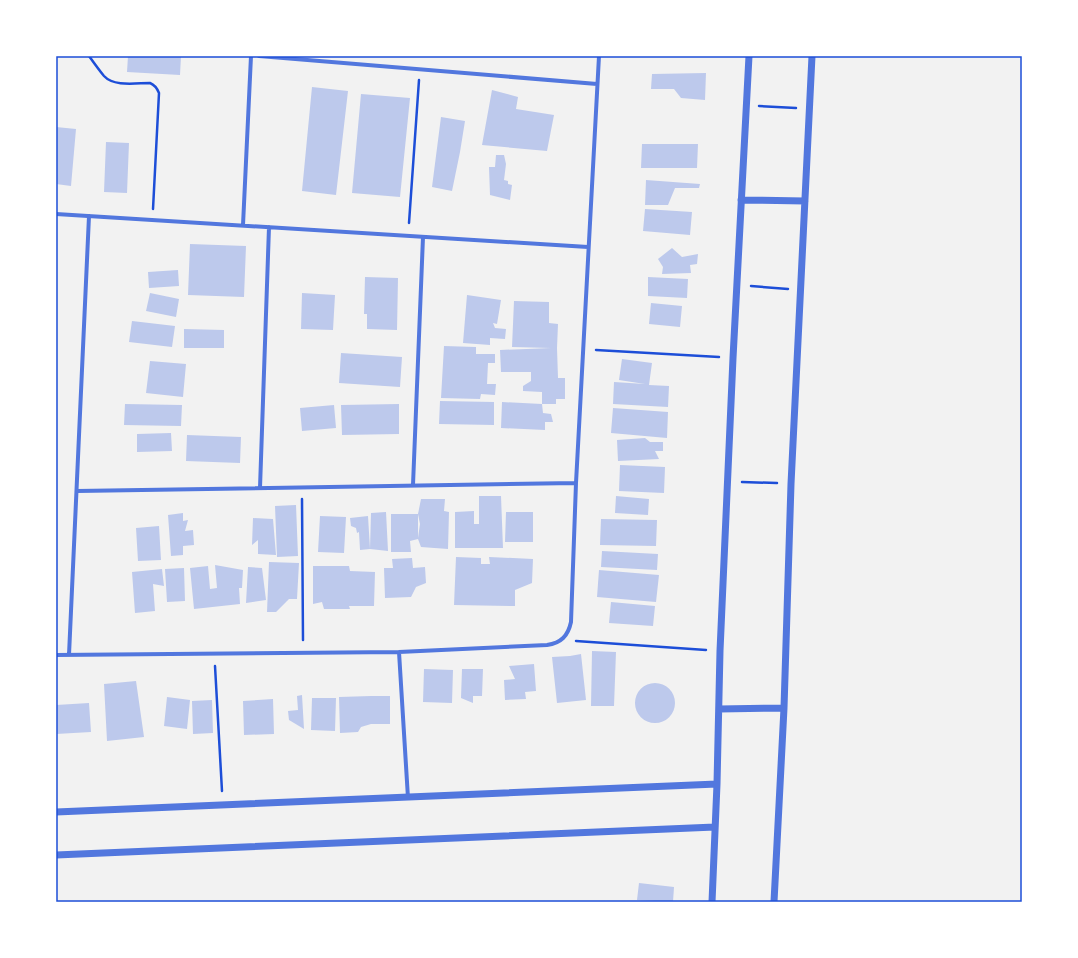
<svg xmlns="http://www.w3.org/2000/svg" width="1078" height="958" font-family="'Sofia Sans Condensed',sans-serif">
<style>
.building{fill:#bdc9ec;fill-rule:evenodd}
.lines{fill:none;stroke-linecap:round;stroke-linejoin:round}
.path{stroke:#1d4ed8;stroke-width:2.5}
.minor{stroke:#5277de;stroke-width:4}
.tertiary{stroke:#5277de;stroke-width:7}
.neatline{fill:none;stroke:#1d4ed8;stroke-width:1.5}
</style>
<rect width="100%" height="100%" fill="#f2f2f2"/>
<!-- building -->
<path class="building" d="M128 56H181L180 75 127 72Z
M706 73 705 100 681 98 674 89H651L652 74Z
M312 87 348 91 336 195 302 191Z
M492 90 518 97 516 109 554 115 547 151 482 145Z
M361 94 410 98 400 197 352 193Z
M441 117 465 121 460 152 452 191 432 187Z
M56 127 76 129 71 186 56 184Z
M106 142 129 143 127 193 104 192Z
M642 144H698L697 168H641Z
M496 155H504L506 164 504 180 508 181V184L512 185 510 200 490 195 489 167H495Z
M646 180 700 184 699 188H675L668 205H645Z
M645 209 692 212 690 235 643 231Z
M190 244 246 246 244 297 188 295Z
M672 248 682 257 698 254 697 264 690 265 691 273 662 274 663 267 658 259Z
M178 270 179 286 149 288 148 272Z
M365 277 398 278 397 330 367 329V314H364Z
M648 277 688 279 687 298 648 296Z
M150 293 179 299 176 317 146 311Z
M302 293 335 295 333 330 301 329Z
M467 295 501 300 497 324 493 323 495 328 506 329 505 339 490 338V345L463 343Z
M514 301 549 302V323L558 324 557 348 558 378H565V399H556V404H542V392L523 391V386L531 381V372H501L500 350 551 348 512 347Z
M651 303 682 306 680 327 649 324Z
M132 321 175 326 172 347 129 342Z
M184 329 224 330V348H184Z
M444 346 476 347V354H495V363H488L487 384H496L495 395 481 394 480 399 441 398Z
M341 353 402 357 400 387 339 383Z
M622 359 652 363 649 385 669 386 668 407 613 404 614 382 645 384 619 380Z
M150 361 186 364 183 397 146 393Z
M440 401 494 402V425L439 424Z
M502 402 542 404 543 413 551 414 553 422H545V430L501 428Z
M125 404 182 405 181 426 124 425Z
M399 404V434L342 435 341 405Z
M334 405 336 428 302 431 300 408Z
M613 408 668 412 667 438 611 433Z
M171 433 172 451 137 452V434Z
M187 435 241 437 240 463 186 461Z
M645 438 650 442H663V451H655L659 459 618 461 617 440Z
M620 465 665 467 664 493 619 491Z
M479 496H501L503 548H455V512L474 511V524H479Z
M616 496 649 499 648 515 615 513Z
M421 499H445L444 511 449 512 448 549 421 547 418 539 410 541 411 552H391V514H418ZM418 514 420 524 418 538Z
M296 505 298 556 277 557 275 506Z
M386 512 388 551 370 549 371 513Z
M506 512H533V542H505Z
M183 513V521L188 520 185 531 193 530 194 545 183 546V555L171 556 168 515Z
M320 516 346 517 344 553 318 552Z
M368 516 370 549 360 550 359 532 357 533 356 528 351 526 350 518Z
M253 518 273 519 276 555 258 554V540L252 545Z
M601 519 657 520 656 546 600 545Z
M159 526 161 560 138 561 136 528Z
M602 551 658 554 657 570 601 567Z
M456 557 481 558V564H490L489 557 533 559 532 583 515 590V606L454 605Z
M412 558 413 568 425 567 426 583 416 587 411 597 385 598 384 568H393L392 559Z
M269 562 299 563 297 599H289L276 612H267Z
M215 565 243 570 242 588H239L240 604 194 609 190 568 208 566 210 589 217 588Z
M313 566H349L350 571 375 572 374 606H349L350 609H324L322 602 313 604Z
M248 567 262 568 266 600 246 603Z
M184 568 185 601 167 602 165 569Z
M162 569 164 586 153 584 155 611 135 613 132 572Z
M599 570 659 575 656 602 597 597Z
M611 602 655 606 653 626 609 623Z
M592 651 616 652 614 706H591Z
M581 654 586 700 557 703 552 657 570 656Z
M534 664 536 691 525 692 526 699 505 700 504 680 515 679 509 666Z
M424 669 453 670 452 703 423 702Z
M462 669H483L482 696H473V703L461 698Z
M136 681 144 737 107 741 104 684Z
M635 703a20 20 0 1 1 40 0a20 20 0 1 1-40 0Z
M302 695 304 729 289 720 288 711 298 710 297 696Z
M371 696H390V724H371L361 727 358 732 340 733 339 697Z
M167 697 190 700 187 729 164 726Z
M312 698H336L335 731 311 730Z
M273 699 274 734 244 735 243 701Z
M212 700 213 733 193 734 192 701Z
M89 703 91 732 56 734V705Z
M639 883 674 887 673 902 637 900Z"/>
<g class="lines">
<!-- path -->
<path class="path" d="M89 56C94 63 99 70 104 76 114 87 136 83 150 83 155 85 157 88 159 93L153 209
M759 106 796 108
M409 223 419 80
M751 286 788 289
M596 350 719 357
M742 482 777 483
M302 499 303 640
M576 641 706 650
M215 666 222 791"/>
<!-- minor -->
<path class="minor" d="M259 56 597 84
M56 214 588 247
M243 225 251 56
M413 485 423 237
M260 488 269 227
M77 491 576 483
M399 652 408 798
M56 655 399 652 547 645C561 643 568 636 571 622L576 483 599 56
M69 655 89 216"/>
<!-- tertiary -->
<path class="tertiary" d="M741 200 805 201
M719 709 784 708
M56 812 717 784
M56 855 715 827
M712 902 717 784 720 651 733 358 749 56
M774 902 784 708 791 484 812 56"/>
</g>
<!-- border -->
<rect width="1078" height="958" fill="none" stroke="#ffffff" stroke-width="114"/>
<rect x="57" y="57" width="964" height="844" class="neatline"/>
</svg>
